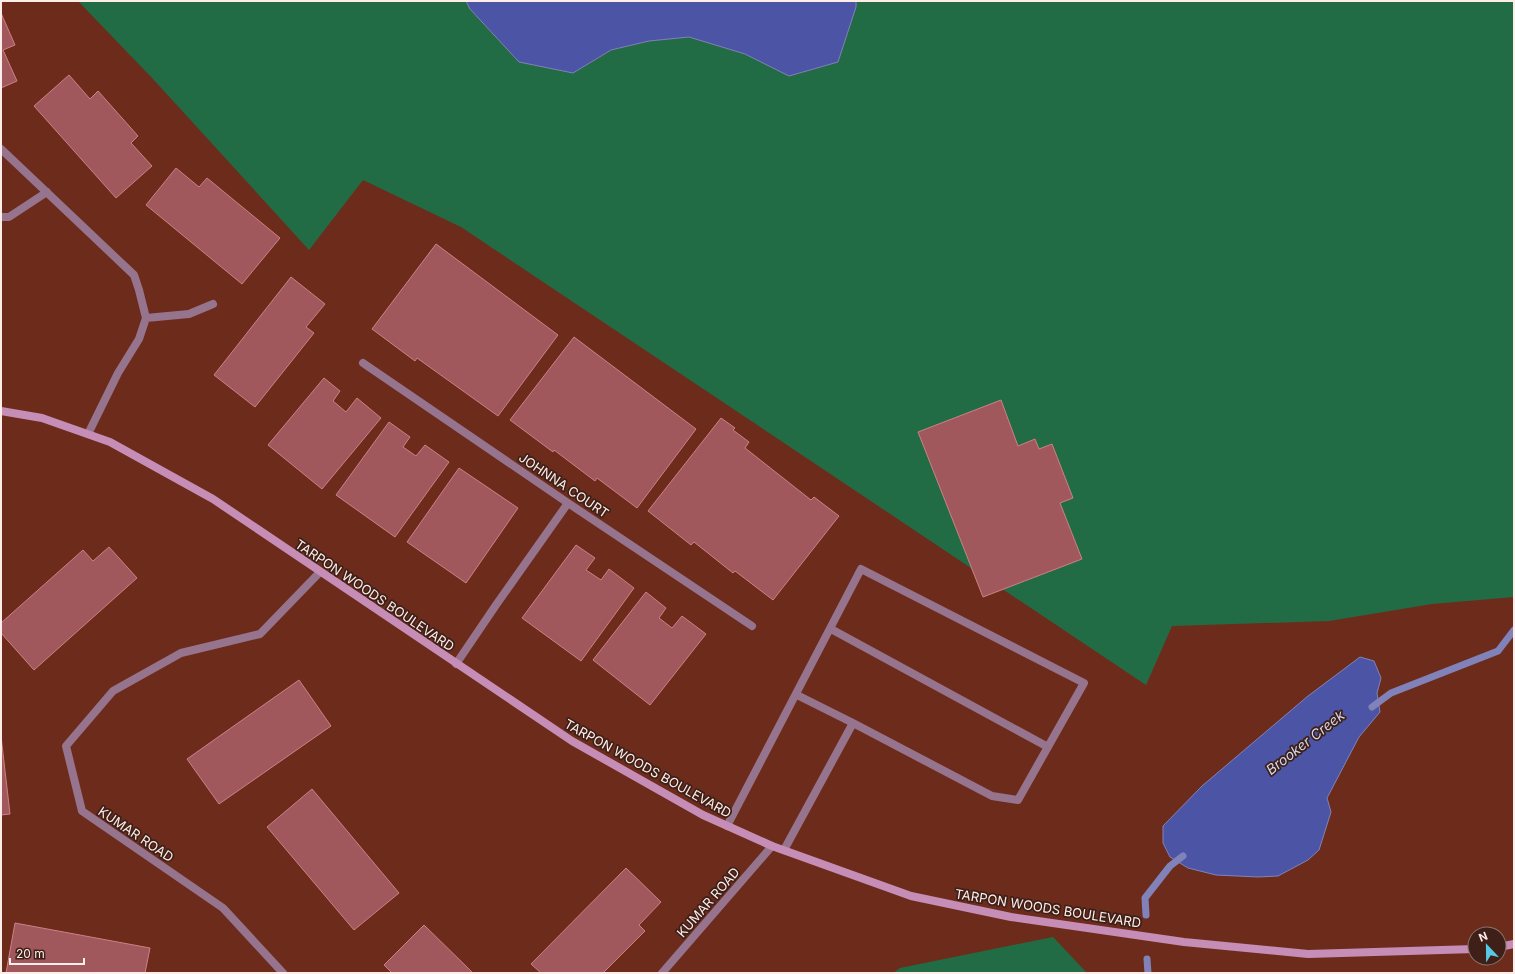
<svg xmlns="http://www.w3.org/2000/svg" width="1515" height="974" font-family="Inter,sans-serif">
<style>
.green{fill:#226c45}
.water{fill:#4c54a5;stroke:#8182b9}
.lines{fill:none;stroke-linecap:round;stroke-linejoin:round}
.stream{stroke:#8182b9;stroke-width:7}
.building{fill:#a1585d;stroke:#ce8085}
.lane{stroke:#97748e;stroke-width:8}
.street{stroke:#97748e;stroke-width:8}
.secondary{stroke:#c68eb7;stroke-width:8}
.labels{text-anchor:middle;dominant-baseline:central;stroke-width:3.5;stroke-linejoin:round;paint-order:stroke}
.street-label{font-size:13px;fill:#feede9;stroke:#3e2018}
.water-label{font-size:14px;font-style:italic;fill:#d2d7ee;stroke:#3e2018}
</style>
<rect width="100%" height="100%" fill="#6d2c1b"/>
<!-- green -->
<path class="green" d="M78 1H466L470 9 519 62 573 73 611 50 649 41 689 37 745 54 789 76 838 62 856 7V1H1514V597L1432 604 1329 621 1172 626 1146 685 461 227 363 180 309 250 154 80Z
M1053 937 1087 973H893L900 968Z"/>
<!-- water -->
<path class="water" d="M466 1H856V7L838 62 789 76 745 54 689 37 649 41 611 50 573 73 519 62 470 9Z
M1360 657 1374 661 1381 678 1377 693 1380 712 1359 737 1327 798 1331 812 1319 850 1308 860 1278 876 1258 877 1216 875 1188 868 1170 857 1163 843V826L1202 786 1308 696Z"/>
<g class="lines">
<!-- stream -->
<path class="stream" d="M1372 707 1391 693 1498 651 1514 630
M1146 915 1145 898 1170 866 1183 856
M1147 959 1148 973"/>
</g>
<!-- building -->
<path class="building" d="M1 13 15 45 3 50 17 81 1 88Z
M69 75 90 99 98 91 138 136 131 143 152 166 116 198 34 106Z
M176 168 199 187 207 178 280 238 242 284 146 205Z
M436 244 558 335 498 416 417 358 415 361 372 329Z
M291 277 325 304 306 327 314 333 255 407 214 375Z
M574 337 696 429 637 508 597 478 595 481 554 450 553 452 510 420Z
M324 378 340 391 333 401 346 412 357 398 381 418 322 489 268 445Z
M1001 400 1018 446 1035 439 1039 449 1052 444 1073 498 1060 503 1082 559 983 597 918 432Z
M721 418 735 428 733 430 749 442 745 448 811 500 814 497 839 516 773 600 735 571 733 573 694 542 691 545 648 511Z
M389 422 410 437 403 447 416 456 425 445 449 462 395 537 336 495Z
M459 468 518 508 466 583 407 542Z
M576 545 595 558 586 570 601 580 609 569 634 588 581 661 522 618Z
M109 547 137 578 34 670 1 633V623L83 550 93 561Z
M646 592 666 608 659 618 672 628 682 616 706 634 650 705 593 660Z
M299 680 331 726 219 804 187 759Z
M1 736 10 814 1 815Z
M312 789 399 893 354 930 267 827Z
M626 868 661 902 639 925 645 931 603 973H541L531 964Z
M15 923 150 948 145 973H6Z
M424 925 473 973H392L384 965Z"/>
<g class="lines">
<!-- lane -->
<path class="lane" d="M1 149 134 275 139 290 146 318 139 339 118 373 88 434
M1 217H9L47 192
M146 318 189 314 213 304
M831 629 1048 747
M797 695 853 723
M727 826 861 569 1084 683 1018 800 992 796 853 723 784 850"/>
<!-- street -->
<path class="street" d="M363 363 568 503 752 626
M456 664 496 605 568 503
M283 973 223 908 82 811 66 746 113 691 181 653 260 634 320 572
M662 973 772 846"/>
<!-- secondary -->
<path class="secondary" d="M1 411 42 418 110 442 213 499 572 741 703 815 772 846 911 896 1011 917 1184 942 1308 954 1475 949
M1499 947 1514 944"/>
</g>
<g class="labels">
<!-- street labels -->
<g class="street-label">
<text transform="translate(564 485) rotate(34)">JOHNNA COURT</text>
<text transform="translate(375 595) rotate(34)">TARPON WOODS BOULEVARD</text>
<text transform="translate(648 768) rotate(29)">TARPON WOODS BOULEVARD</text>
<text transform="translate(136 834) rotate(34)">KUMAR ROAD</text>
<text transform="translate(708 902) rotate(-49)">KUMAR ROAD</text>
<text transform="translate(1048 908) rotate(9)">TARPON WOODS BOULEVARD</text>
</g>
<!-- water labels -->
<g class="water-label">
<text transform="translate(1305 742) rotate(-38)">Brooker Creek</text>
</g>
</g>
<!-- border -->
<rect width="1515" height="974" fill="none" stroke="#feede9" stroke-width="4"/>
<!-- north arrow -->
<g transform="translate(1487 946) rotate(338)"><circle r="19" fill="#3e2018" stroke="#8b726c"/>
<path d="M0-3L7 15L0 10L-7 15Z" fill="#58c9e4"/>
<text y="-6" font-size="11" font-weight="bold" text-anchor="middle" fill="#feede9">N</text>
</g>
<!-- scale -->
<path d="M10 958v6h74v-6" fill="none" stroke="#feede9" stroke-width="2"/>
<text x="16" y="958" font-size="12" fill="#feede9" stroke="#3e2018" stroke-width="3" paint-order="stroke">20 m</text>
</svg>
